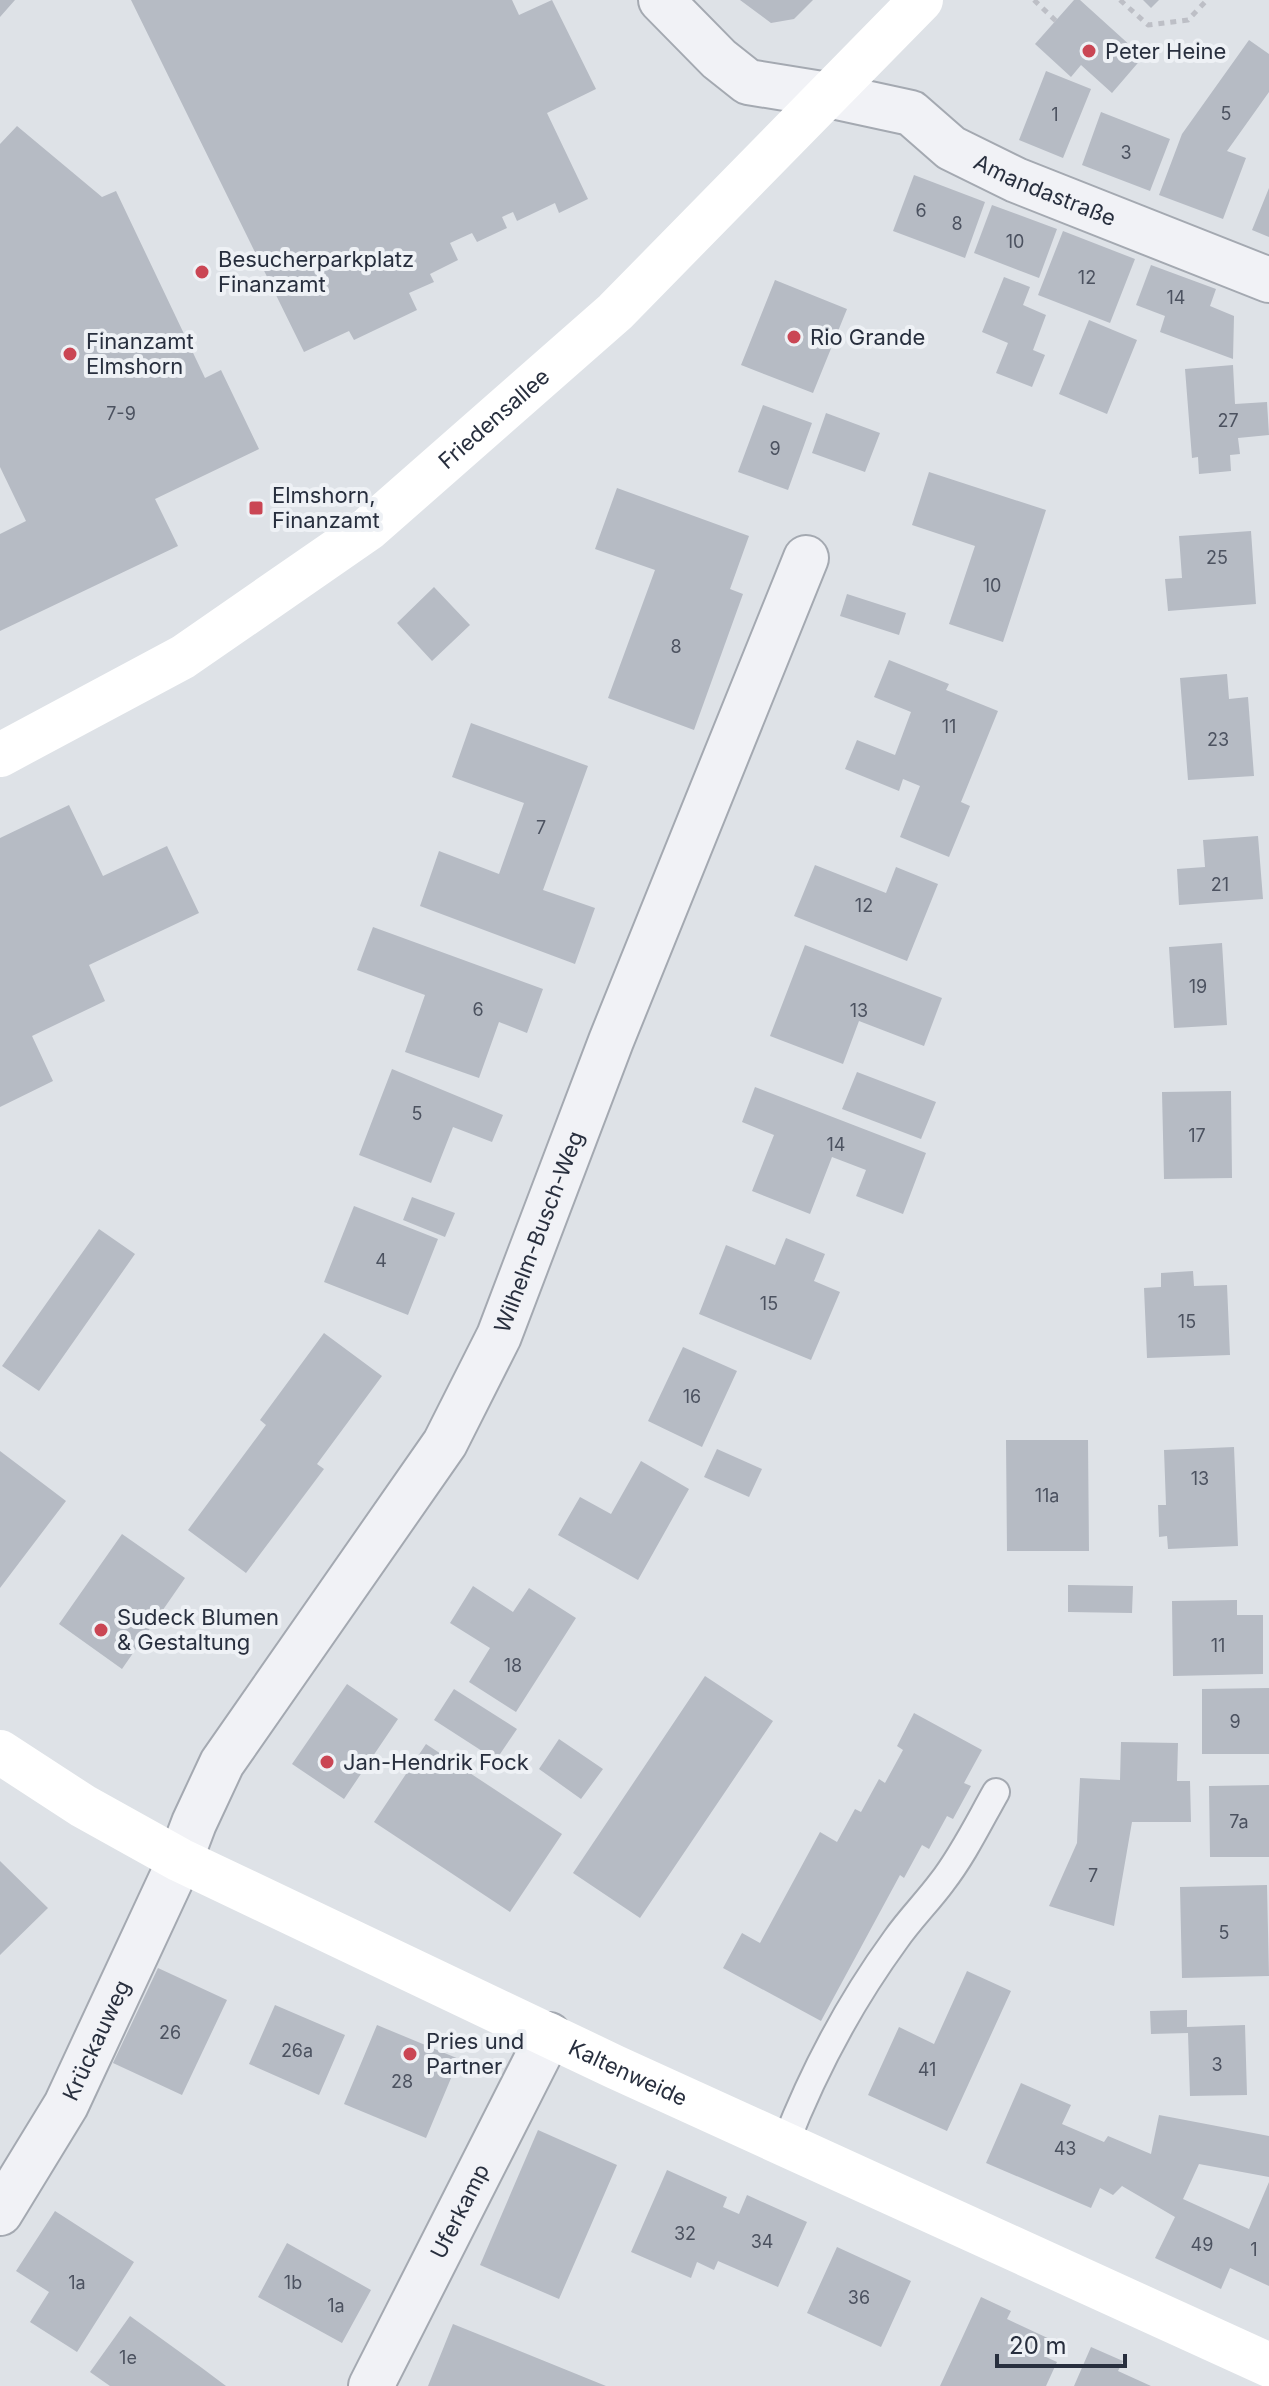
<svg xmlns="http://www.w3.org/2000/svg" width="1269" height="2386" font-family="Inter,sans-serif">
<style>
.building{fill:#b6bbc4}
.lines{fill:none;stroke-linecap:round;stroke-linejoin:round}
.service-casing{stroke:#a4a9b1;stroke-width:30}
.minor-casing{stroke:#a4a9b1;stroke-width:48}
.path{stroke:#bdbfc6;stroke-width:5;stroke-dasharray:6 6;stroke-linecap:butt}
.service{stroke:#f1f2f6;stroke-width:26}
.minor{stroke:#f1f2f6;stroke-width:44}
.secondary{stroke:#fff;stroke-width:44}
.poi-dot{fill:#ca4654;stroke:#eef1f5;stroke-width:3}
.labels{text-anchor:middle;dominant-baseline:central;stroke-width:8;stroke-linejoin:round;paint-order:stroke}
.number-label{font-size:18px;fill:#4c5260}
.poi-label{font-size:22px;fill:#282f3e;stroke:#eef1f5;text-anchor:start}
.street-label{font-size:22px;fill:#282f3e;stroke:#eef1f5}
</style>
<rect width="100%" height="100%" fill="#dee2e7"/>
<!-- building -->
<path class="building" d="M0 0H15L0 17Z
M131 0H512L519 15 552 0 596 89 547 113 588 199 559 213 555 203 517 221 513 212 502 217 507 228 477 242 472 233 450 243 458 260 430 274 434 282 409 293 417 310 354 340 349 331 304 352Z
M740 0H813L794 19 771 23Z
M1074 0H1080L1143 57 1112 93 1081 65 1071 77 1035 44Z
M1143 0H1159L1151 8Z
M1249 40 1269 54V92L1227 151 1246 158 1223 219 1159 195 1182 134Z
M1046 71 1091 89 1063 158 1019 140Z
M1101 112 1170 139 1150 191 1082 165Z
M17 126 102 197 116 191 205 378 221 370 259 449 155 499 178 546 0 631V534L26 521 0 467V144Z
M914 175 985 202 965 258 893 231Z
M1269 188V237L1252 230Z
M992 205 1057 229 1039 278 974 253Z
M1063 231 1135 259 1110 323 1038 295Z
M1151 265 1216 289 1210 306 1234 316 1233 359 1160 332 1165 316 1136 305Z
M1004 277 1030 287 1023 305 1046 315 1033 350 1045 355 1032 387 996 373 1008 343 982 332Z
M775 280 847 309 813 393 741 365Z
M1089 320 1137 340 1107 414 1059 394Z
M1233 365 1235 404 1267 402 1269 435 1238 438 1240 454 1230 455 1231 471 1199 474 1198 457 1192 458 1185 369Z
M763 405 812 423 788 490 738 472Z
M826 413 880 433 865 472 812 453Z
M929 472 1046 510 1003 642 949 624 975 546 912 525Z
M617 488 749 536 730 589 743 594 694 730 608 698 655 570 595 549Z
M1251 531 1256 604 1168 611 1165 579 1182 578 1179 536Z
M434 587 470 625 432 661 397 623Z
M847 594 906 613 899 635 840 616Z
M889 660 949 684 946 690 998 711 961 802 970 806 949 857 900 837 920 786 903 779 899 791 845 769 857 740 895 755 911 712 874 697Z
M1227 674 1229 699 1248 697 1254 776 1188 780 1180 678Z
M471 723 588 766 543 890 595 908 575 964 420 906 439 851 499 874 524 803 452 777Z
M69 805 103 876 167 846 199 913 89 965 105 1001 32 1036 53 1081 0 1107V838Z
M1258 836 1263 899 1179 905 1177 869 1205 867 1203 840Z
M815 865 886 893 896 867 938 884 907 961 794 916Z
M373 927 543 989 527 1033 499 1022 479 1078 405 1052 425 995 357 970Z
M1222 943 1227 1025 1174 1028 1169 947Z
M805 945 942 998 924 1046 859 1021 843 1064 770 1036Z
M392 1069 503 1115 492 1142 453 1127 431 1183 359 1155Z
M857 1072 936 1102 921 1139 842 1109Z
M755 1087 926 1153 903 1214 856 1196 866 1170 832 1157 810 1214 752 1191 774 1135 742 1122Z
M1231 1091 1232 1178 1164 1179 1162 1092Z
M412 1197 455 1213 445 1237 403 1220Z
M354 1206 438 1239 408 1315 324 1282Z
M99 1229 135 1254 39 1391 2 1366Z
M786 1238 825 1254 814 1281 840 1292 811 1360 699 1314 726 1245 775 1265Z
M1193 1271 1194 1286 1227 1285 1230 1355 1147 1358 1144 1288 1161 1287V1273Z
M324 1333 382 1376 317 1464 324 1469 246 1573 188 1530 266 1425 260 1420Z
M683 1347 737 1371 702 1447 648 1421Z
M1006 1440H1088L1089 1551H1007Z
M1234 1447 1238 1546 1168 1549 1167 1536 1159 1537 1158 1505H1166L1164 1450Z
M717 1449 762 1469 749 1497 704 1477Z
M0 1451 66 1501 0 1588Z
M641 1461 689 1489 638 1580 558 1535 580 1497 611 1514Z
M122 1534 185 1578 122 1669 59 1624Z
M1068 1585 1133 1586 1132 1613 1068 1612Z
M473 1586 513 1612 529 1588 576 1618 516 1712 469 1682 490 1648 450 1623Z
M1237 1600V1615H1263V1674L1173 1676 1172 1601Z
M705 1676 773 1721 640 1918 573 1873Z
M347 1684 398 1719 344 1799 292 1764Z
M1269 1688V1754H1202V1689Z
M454 1689 517 1729 496 1760 434 1720Z
M914 1713 982 1750 964 1783 971 1786 953 1819 947 1816 929 1849 922 1845 904 1878 900 1875 821 2021 723 1968 742 1933 760 1943 820 1832 837 1842 855 1809 861 1812 879 1779 885 1783 903 1750 897 1746Z
M559 1739 603 1769 581 1799 539 1769Z
M1121 1742 1178 1743 1177 1781H1190L1191 1822H1132L1114 1926 1049 1906 1077 1843 1080 1778 1120 1780Z
M426 1744 562 1834 510 1912 374 1822Z
M1269 1785V1857H1210L1209 1786Z
M0 1861 48 1908 0 1955Z
M1267 1885 1269 1976 1182 1978 1180 1887Z
M158 1968 227 2000 182 2095 113 2063Z
M967 1971 1011 1991 947 2131 868 2095 899 2027 934 2044Z
M275 2005 345 2035 319 2095 249 2064Z
M1187 2010V2027L1245 2025 1247 2095 1190 2096 1188 2033 1151 2034 1150 2011Z
M377 2025 459 2059 426 2138 344 2104Z
M1021 2083 1071 2105 1062 2124 1104 2142 1108 2136 1151 2154 1159 2115 1269 2136V2177L1199 2164 1183 2199 1249 2229 1269 2182V2286L1230 2268 1221 2289 1155 2258 1175 2217 1122 2186 1113 2195 1100 2188 1091 2208 986 2163Z
M538 2130 617 2165 559 2299 480 2265Z
M667 2170 727 2197 723 2207 739 2214 747 2195 807 2222 778 2287 718 2261 714 2270 697 2262 691 2278 631 2252Z
M55 2211 134 2262 77 2352 30 2322 49 2292 16 2271Z
M287 2243 371 2290 342 2343 258 2297Z
M837 2247 911 2281 881 2347 807 2313Z
M981 2297 1011 2311 1007 2319 1054 2341 1046 2357 1057 2362 1046 2386H940Z
M130 2316 202 2368 226 2386H110L90 2372Z
M453 2324 606 2386H428Z
M1091 2347 1123 2361 1118 2371 1151 2386H1074Z"/>
<g class="lines">
<!-- service casing -->
<g class="service-casing">
<path id="service" d="M785 2144C813 2072 850 2002 896 1939 910 1919 928 1901 942 1882 963 1855 979 1822 996 1792"/>
</g>
<!-- minor casing -->
<g class="minor-casing">
<g id="minor">
<path id="s1" d="M661 0 719 59 748 82 828 95 911 113 951 148 1016 180 1269 280"/>
<path id="s2" d="M0 2213 66 2105 180 1860 194 1823 222 1763 445 1443 499 1336 611 1041 806 558"/>
<path id="s3" d="M371 2386 549 2035"/>
</g>
</g>
<!-- path -->
<path class="path" d="M1034 0 1056 21
M1120 0 1148 25 1188 20 1207 0"/>
<!-- service -->
<use href="#service" class="service"/>
<!-- minor -->
<use href="#minor" class="minor"/>
<!-- secondary -->
<g class="secondary">
<path id="s4" d="M0 755 183 657 368 529 615 312 921 0"/>
<path id="s5" d="M0 1752 83 1806 180 1860 615 2067 1269 2365"/>
</g>
</g>
<!-- markers -->
<g class="poi-dot">
<circle cx="1089" cy="51" r="8"/>
<circle cx="202" cy="272" r="8"/>
<circle cx="794" cy="337" r="8"/>
<circle cx="70" cy="354" r="8"/>
<rect x="248" y="500" width="16" height="16" rx="4"/>
<circle cx="101" cy="1630" r="8"/>
<circle cx="327" cy="1762" r="8"/>
<circle cx="410" cy="2054" r="8"/>
</g>
<g class="labels">
<!-- number labels -->
<g class="number-label">
<text x="1226" y="113">5</text>
<text x="1055" y="114">1</text>
<text x="1126" y="152">3</text>
<text x="921" y="210">6</text>
<text x="957" y="223">8</text>
<text x="1015" y="241">10</text>
<text x="1087" y="277">12</text>
<text x="1176" y="297">14</text>
<text x="121" y="413">7-9</text>
<text x="1228" y="420">27</text>
<text x="775" y="448">9</text>
<text x="1217" y="557">25</text>
<text x="992" y="585">10</text>
<text x="676" y="646">8</text>
<text x="949" y="726">11</text>
<text x="1218" y="739">23</text>
<text x="541" y="827">7</text>
<text x="1220" y="884">21</text>
<text x="864" y="905">12</text>
<text x="1198" y="986">19</text>
<text x="478" y="1009">6</text>
<text x="859" y="1010">13</text>
<text x="417" y="1113">5</text>
<text x="1197" y="1135">17</text>
<text x="836" y="1144">14</text>
<text x="381" y="1260">4</text>
<text x="769" y="1303">15</text>
<text x="1187" y="1321">15</text>
<text x="692" y="1396">16</text>
<text x="1200" y="1478">13</text>
<text x="1047" y="1495">11a</text>
<text x="1218" y="1645">11</text>
<text x="513" y="1665">18</text>
<text x="1235" y="1721">9</text>
<text x="1239" y="1821">7a</text>
<text x="1093" y="1875">7</text>
<text x="1224" y="1932">5</text>
<text x="170" y="2032">26</text>
<text x="297" y="2050">26a</text>
<text x="1217" y="2064">3</text>
<text x="927" y="2069">41</text>
<text x="402" y="2081">28</text>
<text x="1065" y="2148">43</text>
<text x="685" y="2233">32</text>
<text x="762" y="2241">34</text>
<text x="1202" y="2244">49</text>
<text x="1254" y="2249">1</text>
<text x="77" y="2282">1a</text>
<text x="293" y="2282">1b</text>
<text x="859" y="2297">36</text>
<text x="336" y="2305">1a</text>
<text x="128" y="2357">1e</text>
</g>
<!-- poi labels -->
<g class="poi-label">
<text x="1105" y="51">Peter Heine</text>
<text x="218" y="259">Besucherparkplatz<tspan x="218" dy="25">Finanzamt</tspan></text>
<text x="810" y="337">Rio Grande</text>
<text x="86" y="341">Finanzamt<tspan x="86" dy="25">Elmshorn</tspan></text>
<text x="272" y="495">Elmshorn,<tspan x="272" dy="25">Finanzamt</tspan></text>
<text x="117" y="1617">Sudeck Blumen<tspan x="117" dy="25">&amp; Gestaltung</tspan></text>
<text x="343" y="1762">Jan-Hendrik Fock</text>
<text x="426" y="2041">Pries und<tspan x="426" dy="25">Partner</tspan></text>
</g>
<!-- street labels -->
<g class="street-label">
<text stroke="none"><textPath href="#s1" startOffset="442">Amandastraße</textPath></text>
<text stroke="none"><textPath href="#s4" startOffset="600">Friedensallee</textPath></text>
<text stroke="none"><textPath href="#s2" startOffset="1124">Wilhelm-Busch-Weg</textPath></text>
<text stroke="none"><textPath href="#s2" startOffset="198">Krückauweg</textPath></text>
<text stroke="none"><textPath href="#s5" startOffset="706">Kaltenweide</textPath></text>
<text stroke="none"><textPath href="#s3" startOffset="196">Uferkamp</textPath></text>
</g>
</g>
<!-- scale -->
<path d="M997 2354v12h128v-12" fill="none" stroke="#282f3e" stroke-width="4"/>
<text x="1009" y="2354" font-size="24" fill="#282f3e" stroke="#eef1f5" stroke-width="6" paint-order="stroke">20 m</text>
</svg>
